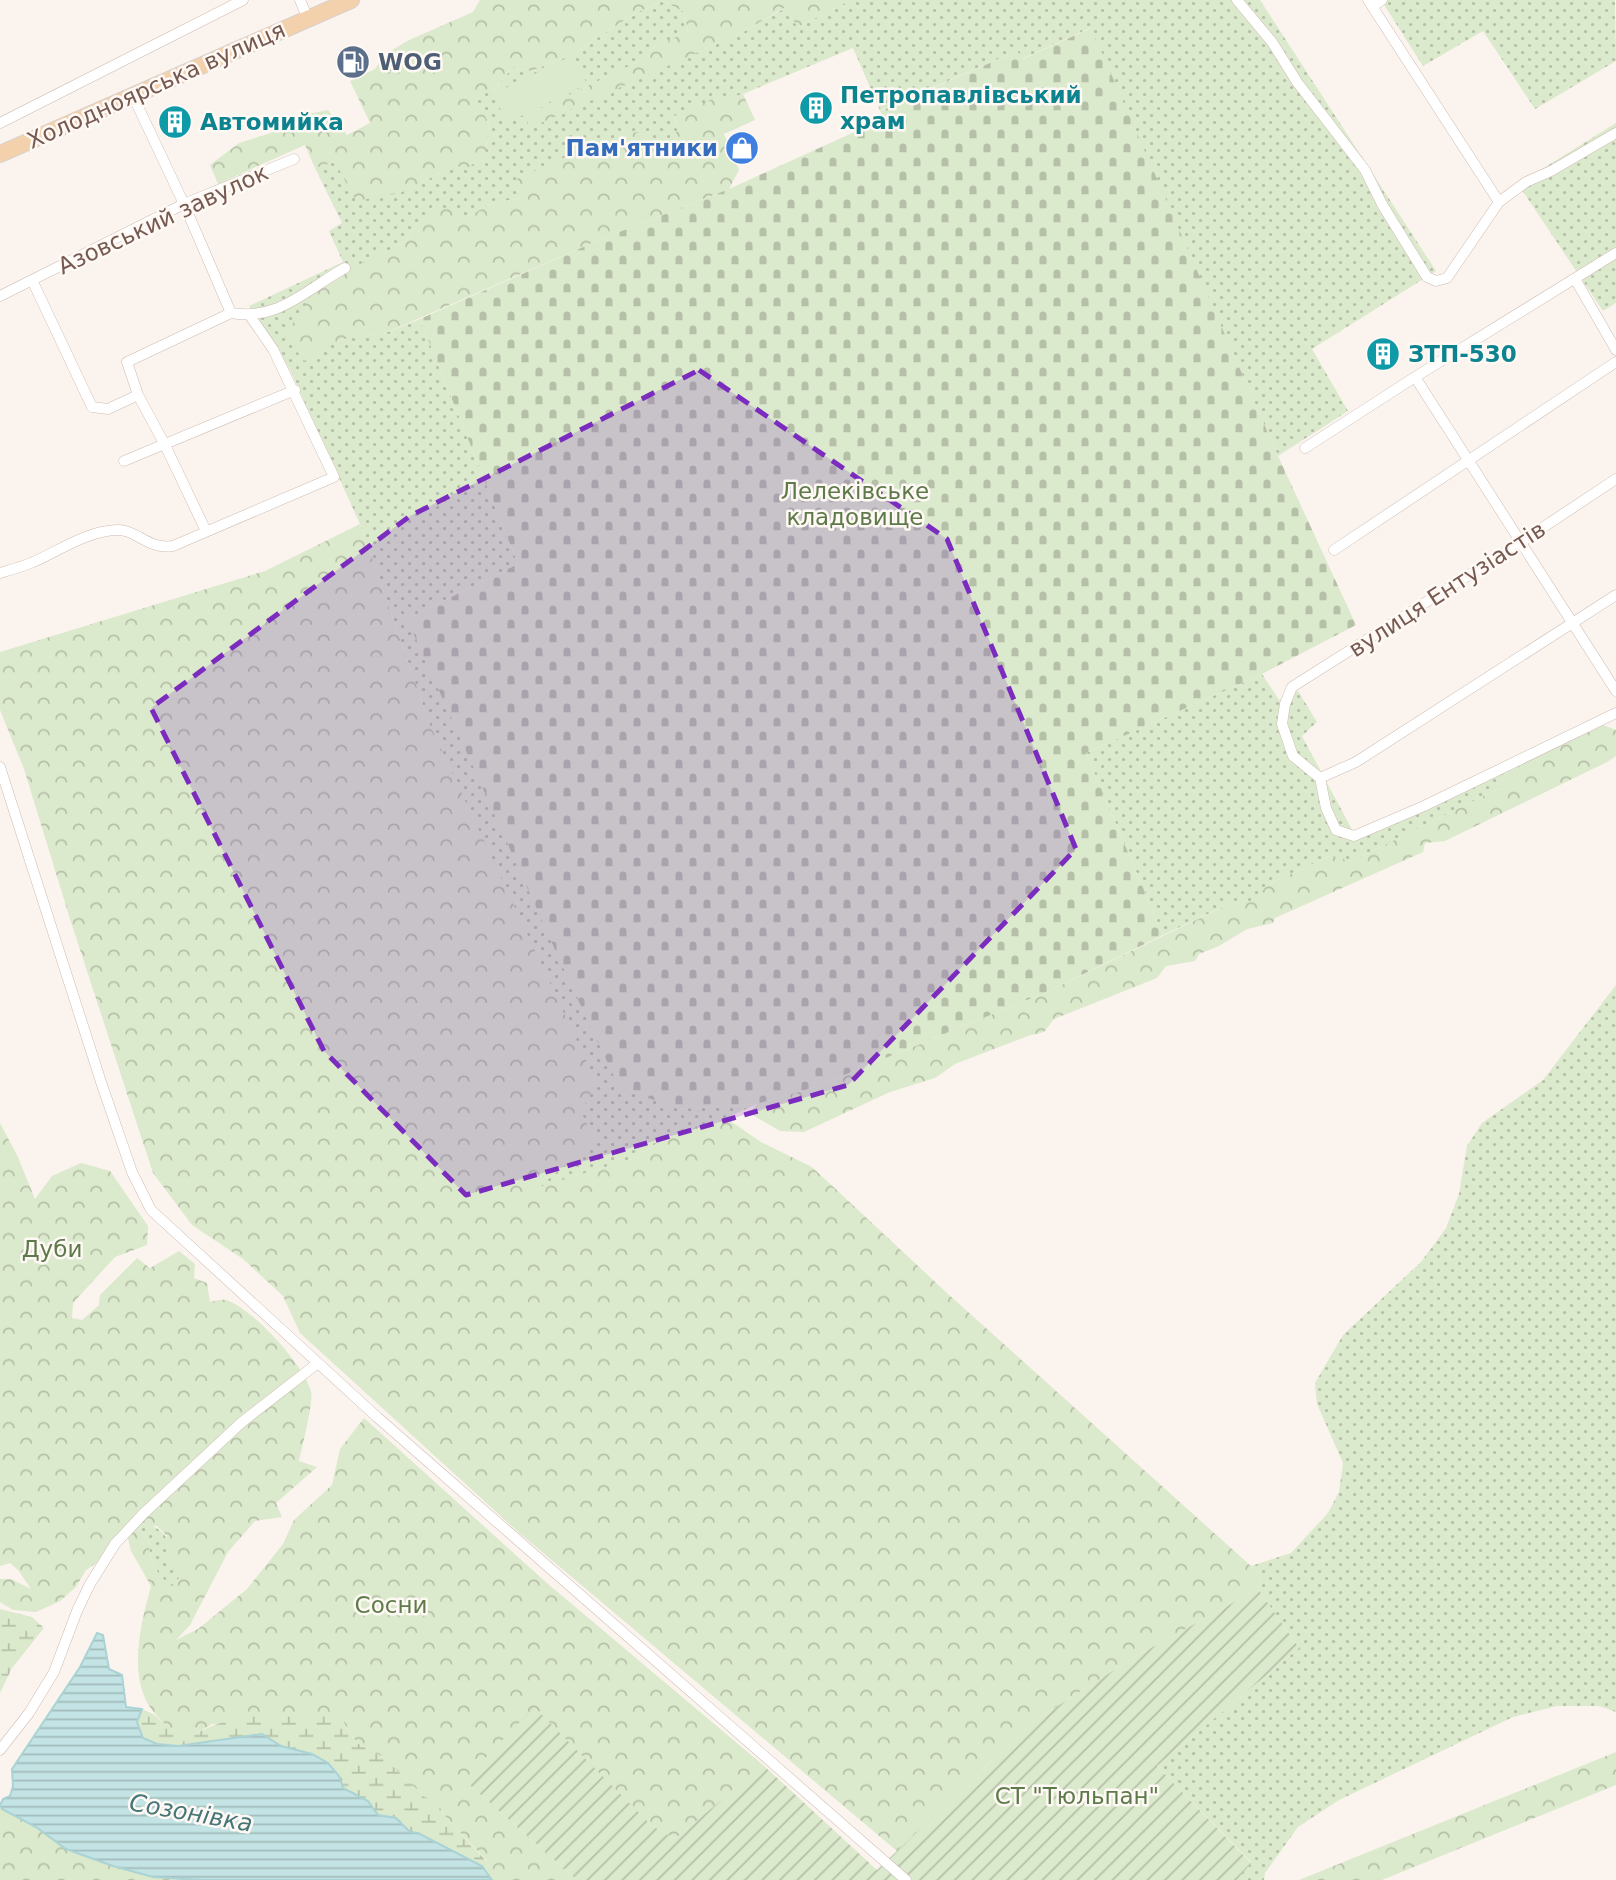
<svg xmlns="http://www.w3.org/2000/svg" width="1616" height="1880" font-family="'DejaVu Sans',sans-serif">
<style>
.grass{fill:url(#grass-dots)}
.forest{fill:url(#forest-crowns);fill-rule:evenodd}
.wetland{fill:url(#wetland-marsh)}
.cemetery{fill:url(#cemetery-stones)}
.garden{fill:url(#garden-furrows)}
.pitch{fill:#dbe9cc}
.water{fill:url(#water-rules);stroke:#aad3d5;stroke-width:2}
.lines{fill:none;stroke-linecap:round;stroke-linejoin:round}
.street-casing{stroke:#cdbcb3;stroke-width:11}
.primary-casing{stroke:#d9d1ce;stroke-width:18}
.street{stroke:#fff;stroke-width:10}
.primary{stroke:#f3d1ad;stroke-width:16}
.marked{fill:#7b2cbf;fill-opacity:0.2;stroke:#7b2cbf;stroke-width:5;stroke-dasharray:14 9;stroke-linejoin:round}
.labels{text-anchor:middle;dominant-baseline:central;stroke-width:5;stroke-linejoin:round;paint-order:stroke}
.service-label{font-size:23px;font-weight:bold;fill:#4e5e75;stroke:#fef9f4;text-anchor:start}
.street-label{font-size:23px;fill:#765a51;stroke:#fef9f4}
.culture-label{font-size:23px;font-weight:bold;fill:#0d838f;stroke:#fef9f4;text-anchor:start}
.shop-label{font-size:23px;font-weight:bold;fill:#366cbe;stroke:#fef9f4;text-anchor:end}
.park-label{font-size:23px;fill:#5e7a4a;stroke:#fef9f4}
.water-label{font-size:24px;font-style:italic;fill:#467678;stroke:#fef9f4}
</style>
<defs>
<pattern id="grass-dots" width="8" height="8" patternUnits="userSpaceOnUse" patternTransform="scale(1.75)"><rect width="8" height="8" fill="#dbe9cc"/><path d="M2 2h.1M6 6h.1" fill="none" stroke="#b6c0a8" stroke-width="1.8" stroke-linecap="round"/></pattern>
<pattern id="forest-crowns" width="20" height="18" patternUnits="userSpaceOnUse" patternTransform="scale(1.75)"><rect width="20" height="18" fill="#dbe9cc"/><path d="M2 6a3 3 0 1 1 6 0M12 15a3 3 0 1 1 6 0" fill="none" stroke="#b6c0a8"/></pattern>
<pattern id="wetland-marsh" width="20" height="14" patternUnits="userSpaceOnUse" patternTransform="scale(1.75)"><rect width="20" height="14" fill="#dbe9cc"/><path d="M1 5h8M5 5V1M11 12h8M15 12V8" fill="none" stroke="#b6c0a8"/></pattern>
<pattern id="cemetery-stones" width="16" height="16" patternUnits="userSpaceOnUse" patternTransform="scale(1.75)"><rect width="16" height="16" fill="#dbe9cc"/><path d="M2 7V4a2 2 0 0 1 4 0v3zM10 15v-3a2 2 0 0 1 4 0v3z" fill="#b6c0a8"/></pattern>
<pattern id="garden-furrows" width="10" height="10" patternUnits="userSpaceOnUse" patternTransform="scale(1.75)"><rect width="10" height="10" fill="#dbe9cc"/><path d="M-1 1l2-2M0 10L10 0M9 11l2-2" fill="none" stroke="#b6c0a8"/></pattern>
<pattern id="water-rules" width="6" height="5" patternUnits="userSpaceOnUse" patternTransform="scale(1.75)"><rect width="6" height="5" fill="#c3e3e4"/><path d="M0 2.5h6" fill="none" stroke="#a3bbbb"/></pattern>
</defs>
<rect width="100%" height="100%" fill="#fbf4ee"/>
<!-- grass -->
<path class="grass" d="M851 0H1260L1436 271 1312 349 1348 411 1278 456 1090 28 1022 59 1017 51 881 110 882 115 853 48 743 94 674 117 679 129 656 155 623 135 624 146 611 156 516 180 520 198 487 205 465 220 452 205 415 224 406 242 380 255 304 361 326 345 356 336 383 334 420 319 518 564 407 619 678 1109 757 1104 726 1118 675 1132 632 1159 537 1188 581 1112 430 725 360 524 290 370 249 306 343 262 329 231 342 223 315 168 335 162 433 177 451 165 485 157 489 124 475 97 495 89 513 67 531 71 569 56 636 13 663 1 684 12 688 31 651 49 648 57 526 116 530 127 745 31 785 8 798 27Z
M1381 0H1615L1616 61 1535 109 1483 31 1423 66Z
M1616 123V303L1603 311 1518 184Z
M1262 674 1279 700 1298 691 1317 722 1302 736 1357 839 1508 770 1500 788 1352 861 1330 856 1267 885 1254 902H1233L1163 935 1086 753Z
M1616 985V1712L1599 1706H1557L1513 1717 1339 1800 1298 1827 1265 1873 1264 1880H1237L1251 1862 1157 1766 1299 1648 1258 1589 1261 1575 1251 1566 1291 1553 1328 1513 1339 1492 1343 1463 1317 1404 1315 1383 1343 1335 1421 1262 1446 1228 1459 1194 1467 1146 1482 1123 1543 1080Z
M142 1523C174 1529 170 1552 179 1578L174 1588C154 1574 150 1560 148 1538L140 1531 138 1525Z"/>
<!-- forest -->
<path class="forest" d="M480 0H851L798 27 784 8 745 31 530 128 525 116 648 57 651 49 688 31 684 12 663 1 636 13 569 56 531 71 513 67 495 89 476 98 489 124 485 157 467 168 451 165 433 177 400 193 356 201 335 162 315 168 305 145 218 184 210 165 239 143 271 133 284 119 328 110 347 135 370 123 350 81 375 69 384 55 407 41 473 12Z
M743 94 755 120 724 134 739 170 729 189 599 240 383 334C348 336 333 340 304 361L285 335 319 284 406 242 415 224 452 204 465 220 487 205 520 198 515 180 596 143 611 156 624 146 623 134 639 132 656 154 679 129 674 116 719 96 729 98Z
M360 524 430 725 596 1082 581 1112 595 1140 539 1187 632 1159 675 1132 726 1118 761 1142 812 1167 948 1294 1261 1575 1258 1589 1133 1658 1031 1723 897 1851 516 1530 300 1333 283 1296 243 1259 192 1225 153 1173 70 919 24 769 0 710V652L265 571Z
M1603 725 1616 730V756L1607 762 1445 841 1425 843 1423 852 1275 918 1273 923 1247 929 1219 946 1199 954 1195 961 1166 966 1157 978 1054 1019 1044 1032 1028 1036 955 1064 935 1078 890 1092 804 1132 780 1131 749 1113 757 1104 815 1087 1049 991 1233 902H1254L1267 885 1330 856 1352 861 1500 788 1508 770Z
M0 1123 17 1155 35 1199 52 1176 81 1163 110 1171 148 1226 147 1245 115 1257 73 1303 72 1318 82 1320 99 1305 100 1295 137 1258 150 1268 179 1251 195 1264 194 1278 207 1283 210 1302C215 1301 221 1299 226 1300 252 1308 303 1364 311 1391 314 1401 302 1447 299 1461L317 1467 276 1503 282 1517 255 1521 228 1552 190 1625 176 1640 198 1629 247 1589 283 1544 294 1520 332 1485 340 1449 364 1418 548 1584 763 1765 675 1839 651 1825 464 1780 577 1880H492L486 1870 487 1861 442 1813 439 1802 425 1797 383 1757 357 1743 338 1714 212 1724 194 1735C188 1734 179 1734 173 1731 169 1729 164 1723 161 1720 124 1687 140 1627 151 1586L131 1551 127 1534H118L99 1561 86 1570 76 1587 60 1601 36 1612 13 1610 0 1602V1579H11L31 1589 18 1570 10 1563 0 1566ZM142 1523 148 1527 157 1526 167 1536 166 1560 175 1568 179 1578 174 1587C154 1574 150 1560 148 1538L140 1531 138 1525Z
M1616 1752V1785L1382 1880H1299Z
M0 1808 36 1827 66 1849 113 1866 153 1877 199 1880H0Z"/>
<!-- wetland -->
<path class="wetland" d="M0 1609 32 1617 44 1628 12 1668 0 1693Z
M142 1709 153 1714 173 1731 194 1735C235 1710 291 1713 338 1714L357 1743 383 1757 425 1797 439 1802 442 1813 487 1862 486 1870 418 1833 410 1832 396 1818 378 1815 368 1801 343 1788 339 1776 312 1754 281 1746 262 1734 178 1746 157 1744 143 1738 137 1722Z"/>
<!-- cemetery -->
<path class="cemetery" d="M1091 28 1278 456 1356 625 1262 674 1086 753 1163 935 1049 991 815 1087 757 1104 678 1109 619 1087 565 972 407 619 518 564 420 319 599 240 729 189 883 119 881 111 1017 51 1023 59Z"/>
<!-- garden -->
<path class="garden" d="M1258 1589 1299 1648 1157 1766 1251 1863 1237 1880H577L464 1780 534 1707 651 1825 675 1839 763 1765 877 1870 1031 1723 1133 1658Z"/>
<!-- pitch -->
<path class="pitch" d="M573 55 587 84 507 123 493 94Z"/>
<!-- water -->
<path class="water" d="M97 1633 103 1635 109 1669 122 1675 126 1707 142 1709 137 1722 143 1738 157 1744 178 1746 262 1734 281 1746 312 1754 328 1763 339 1776 343 1788 368 1801 378 1815 396 1818 410 1832 418 1833 482 1866 492 1880H199L153 1877 113 1866 66 1849 36 1827 2 1809 0 1805 3 1799 10 1796 13 1786 12 1769 80 1667Z"/>
<g class="lines">
<!-- street casing -->
<g class="street-casing">
<path id="street" d="M300 0 308 19
M1237 0 1272 42 1297 82 1365 170 1383 206 1427 277 1436 281 1447 278 1499 202 1526 182 1551 171 1616 133
M1368 0 1499 202
M1373 6 1382 0
M133 96 184 204 231 313
M0 123 243 0
M1575 279 1616 350
M32 280 92 407 108 409 138 395
M0 296 184 204 294 159
M1415 377 1616 691
M1305 448 1415 377 1616 253
M124 461 295 390
M1616 479 1521 542 1292 687 1285 704 1282 724 1293 756 1320 778 1326 808 1336 830 1354 836 1424 806 1616 713
M206 531 165 445 138 395 127 362 231 313C279 321 307 289 345 268
M1334 550 1616 362
M0 573C10 570 21 567 31 563 59 551 86 531 117 530 136 529 148 550 173 546L334 477 273 349 250 316
M0 767 102 1085 132 1172 151 1210 377 1417 906 1880
M1320 778 1356 762 1616 595
M0 1750 29 1713 54 1672 77 1611 90 1584 115 1544 143 1514 242 1422 318 1363"/>
</g>
<!-- primary casing -->
<g class="primary-casing">
<path id="primary" d="M0 154 351 0"/>
</g>
<!-- street -->
<use href="#street" class="street"/>
<!-- primary -->
<use href="#primary" class="primary"/>
</g>
<!-- marked area -->
<path class="marked" d="M699 370 947 539 1076 849 848 1085 466 1195 324 1051 151 708 410 516Z"/>
<!-- icons -->
<defs>
<g id="fuel-disc" transform="scale(1.75)"><circle r="9.5" fill="#5c6f8a" stroke="#fef9f4"/><path d="M-5.5-6h7V0h2V4h1.3V-2.5L3-4.5l.8-.8L6-3V5H2.5V1h-1V6h-7ZM-4.2-4.7v3.2H.2V-4.7Z" fill="#fff"/></g>
<g id="building-disc" transform="scale(1.75)"><circle r="9.5" fill="#0f9aa8" stroke="#fef9f4"/><path d="M-4-6H4V6H1V3H-1V6H-4ZM-2.5-4.3h1.7v1.8h-1.7ZM.8-4.3h1.7v1.8H.8ZM-2.5-1h1.7V.8h-1.7ZM.8-1h1.7V.8H.8Z" fill="#fff"/></g>
<g id="shop-disc" transform="scale(1.75)"><circle r="9.5" fill="#3f7fe0" stroke="#fef9f4"/><path d="M-5-2.5h2.3a2.7 3.5 0 0 1 5.4 0H5L5.5 6h-11ZM-1.5-2.5h3a1.5 2.3 0 0 0-3 0Z" fill="#fff"/></g>
</defs>
<g fill-rule="evenodd">
<use href="#fuel-disc" x="353" y="62"/>
<use href="#building-disc" x="816" y="108"/>
<use href="#building-disc" x="175" y="122"/>
<use href="#shop-disc" x="742" y="148"/>
<use href="#building-disc" x="1383" y="354"/>
</g>
<g class="labels">
<!-- service labels -->
<g class="service-label">
<text x="378" y="62">WOG</text>
</g>
<!-- street labels -->
<g class="street-label">
<text transform="translate(156 85) rotate(-24)">Холодноярська вулиця</text>
<text transform="translate(163 219) rotate(-25)">Азовський завулок</text>
<text transform="translate(1447 589) rotate(-33)">вулиця Ентузіастів</text>
</g>
<!-- culture labels -->
<g class="culture-label">
<text x="840" y="95">Петропавлівський<tspan x="840" dy="26">храм</tspan></text>
<text x="200" y="122">Автомийка</text>
<text x="1408" y="354">ЗТП-530</text>
</g>
<!-- shop labels -->
<g class="shop-label">
<text x="718" y="148">Пам'ятники</text>
</g>
<!-- park labels -->
<g class="park-label">
<text x="855" y="491">Лелеківське<tspan x="855" dy="26">кладовище</tspan></text>
<text x="52" y="1249">Дуби</text>
<text x="391" y="1605">Сосни</text>
<text x="1077" y="1796">СТ "Тюльпан"</text>
</g>
<!-- water labels -->
<g class="water-label">
<text transform="translate(191 1813) rotate(10)">Созонівка</text>
</g>
</g>
</svg>
